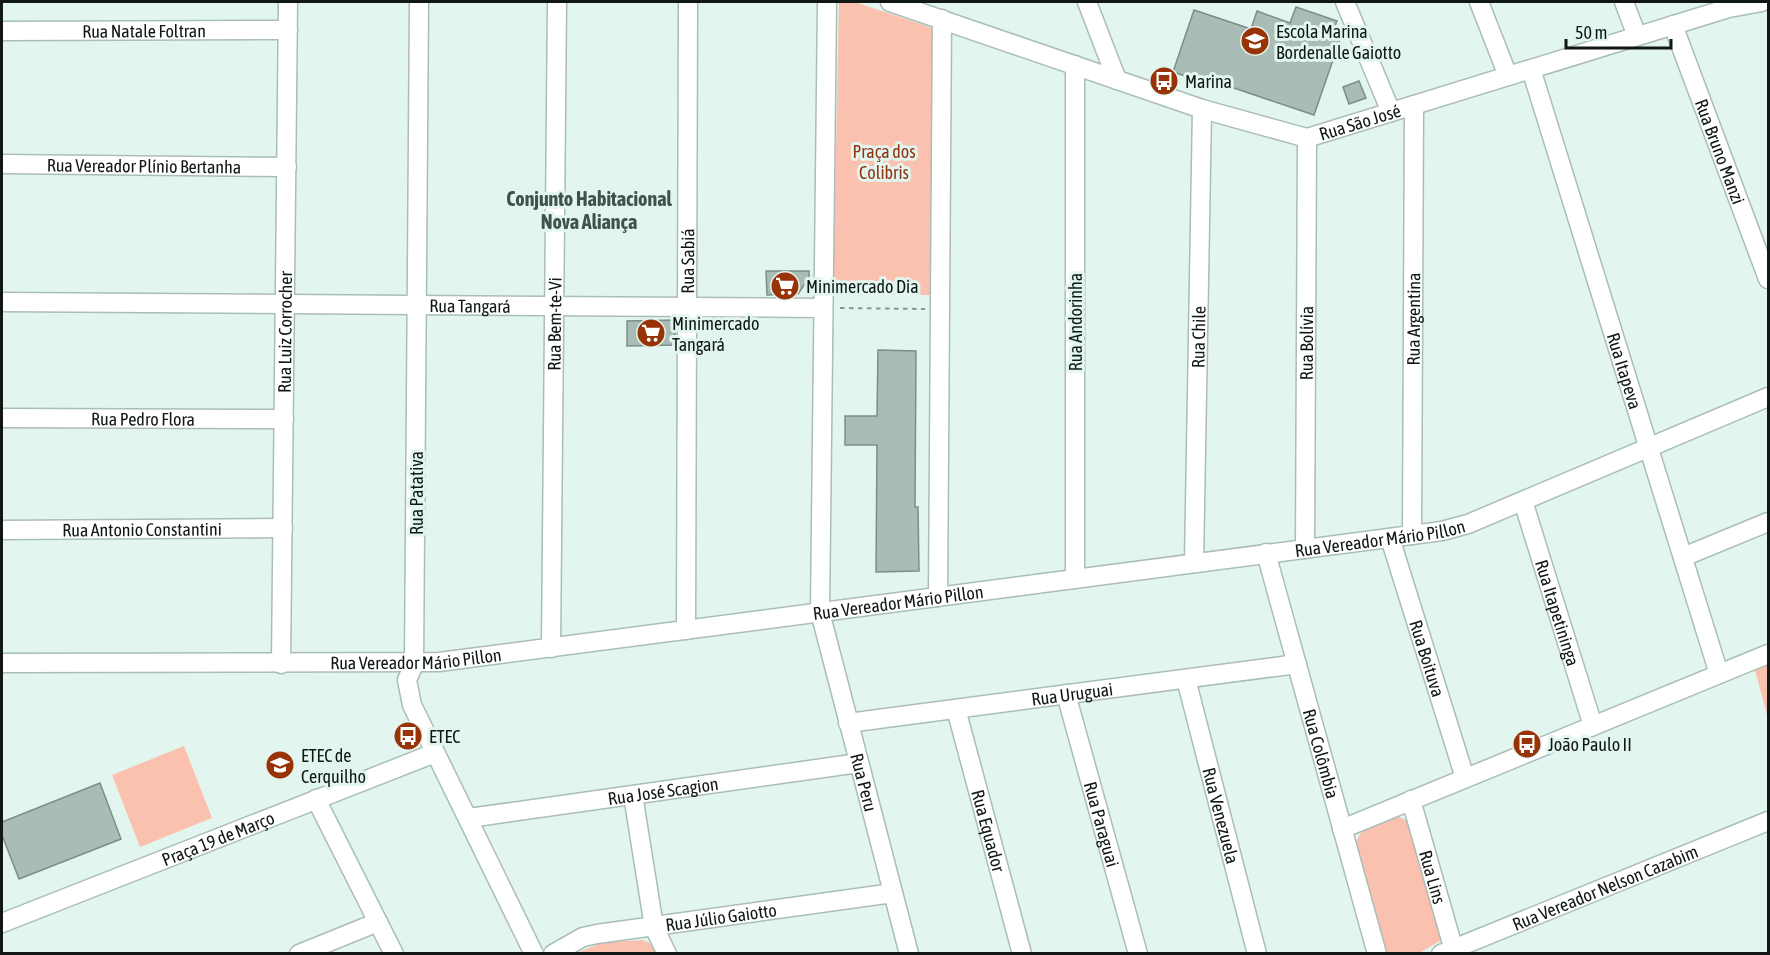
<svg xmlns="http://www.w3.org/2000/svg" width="1770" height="955" font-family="'Asap Condensed',sans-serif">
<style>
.green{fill:#fac1af}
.building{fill:#a9bcb5;stroke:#7c8e88;stroke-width:1.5}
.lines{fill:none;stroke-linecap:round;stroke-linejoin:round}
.minor-casing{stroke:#aabdb6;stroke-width:21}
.path{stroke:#899792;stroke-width:2;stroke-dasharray:4.5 4.5;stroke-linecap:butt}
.minor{stroke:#fff;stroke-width:18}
.labels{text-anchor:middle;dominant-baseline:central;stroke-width:6;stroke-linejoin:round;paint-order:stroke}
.street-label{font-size:18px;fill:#101715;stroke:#e2f6ef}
.poi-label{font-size:18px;fill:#101715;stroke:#e2f6ef;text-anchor:start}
.park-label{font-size:18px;fill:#903311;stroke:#e2f6ef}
.neighbourhood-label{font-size:20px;font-weight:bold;fill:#41524d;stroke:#e2f6ef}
</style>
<rect width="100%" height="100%" fill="#e2f6ef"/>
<!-- green -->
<path class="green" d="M839 2H855L935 29 930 295 833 294Z
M1768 664V719L1755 670Z
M184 746 212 818 140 847 112 775Z
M1397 816 1408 821 1442 940 1419 953H1386L1355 843 1362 831Z
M642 940 650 943 657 954H575L601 943Z"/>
<!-- building -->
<path class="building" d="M1296 7 1337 21 1333 31 1342 34 1314 115 1225 85 1223 89 1173 72 1194 10 1251 29 1257 11 1290 23Z
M1359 81 1366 98 1349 104 1343 87Z
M766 271H809V278L798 294 767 295Z
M675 320V345L627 346V321Z
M878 350 916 351 915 507H918L919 571 876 572 877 445H845V416H877Z
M100 783 121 839 19 879 2 835V822Z"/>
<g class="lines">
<!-- minor casing -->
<g class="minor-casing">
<g id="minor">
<path d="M419 2 414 664 407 680 412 705 534 954"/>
<path id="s1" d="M827 2 820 612 909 954"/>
<path id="s2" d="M890 2 1202 109 1307 138 1729 8 1762 2"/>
<path d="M1087 2 1117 80"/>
<path d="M1345 2 1391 112"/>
<path d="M1479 2 1508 76"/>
<path d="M1624 2 1637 36"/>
<path id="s3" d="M1673 25 1768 279"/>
<path id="s4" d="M2 31 288 30"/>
<path d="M1075 65V579"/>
<path id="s5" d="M1531 69 1719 674"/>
<path id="s6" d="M2 164 287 167"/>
<path id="s7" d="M2 302 823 308"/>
<path id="s8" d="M2 418 284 419"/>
<path id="s9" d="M1523 501 1593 726"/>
<path id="s10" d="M2 530 283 528"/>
<path id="s11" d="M1412 535 1414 105"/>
<path id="s12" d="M1390 538 1465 778"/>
<path id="s13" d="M1305 549 1307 138"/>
<path id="s14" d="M1266 553 1377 954"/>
<path d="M1683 557 1768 522"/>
<path id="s15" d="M1194 563 1202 109"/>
<path d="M938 597 942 19"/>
<path id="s16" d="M686 630 688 2"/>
<path id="s17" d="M551 648 557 2"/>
<path id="s18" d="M2 663 439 662 1442 531 1468 524 1768 397"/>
<path id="s19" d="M281 664 288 2"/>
<path id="s20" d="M1186 679 1257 954"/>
<path id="s21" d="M1066 694 1138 954"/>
<path id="s22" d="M956 709 1022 954"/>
<path id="s23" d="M848 723 1297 664"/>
<path d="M633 795 654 927 667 954"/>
<path d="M316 799 394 954"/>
<path id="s24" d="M1411 800 1455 954"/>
<path id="s25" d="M469 818 859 763"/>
<path d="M1342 829 1768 654"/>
<path id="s26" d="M2 923 435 753"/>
<path d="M299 954 378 922"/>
<path id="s27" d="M553 954 583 937 597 934 893 893"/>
<path id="s28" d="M1441 954 1768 821"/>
</g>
</g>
<!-- path -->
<path class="path" d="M840 308 925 309"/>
<!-- minor -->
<use href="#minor" class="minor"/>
</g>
<!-- icons -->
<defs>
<g id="school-disc" transform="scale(1.5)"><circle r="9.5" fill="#983207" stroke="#e2f6ef"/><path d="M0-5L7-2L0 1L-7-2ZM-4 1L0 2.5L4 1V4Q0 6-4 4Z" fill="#fff"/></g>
<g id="bus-disc" transform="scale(1.5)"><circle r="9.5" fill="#983207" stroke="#e2f6ef"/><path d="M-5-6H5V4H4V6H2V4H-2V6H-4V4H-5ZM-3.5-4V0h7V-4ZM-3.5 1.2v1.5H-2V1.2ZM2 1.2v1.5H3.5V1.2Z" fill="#fff"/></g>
<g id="supermarket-disc" transform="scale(1.5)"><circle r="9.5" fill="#983207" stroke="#e2f6ef"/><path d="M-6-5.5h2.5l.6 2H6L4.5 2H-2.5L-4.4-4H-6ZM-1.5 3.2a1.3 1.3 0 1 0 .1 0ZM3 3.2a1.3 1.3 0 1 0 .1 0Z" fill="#fff"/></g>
<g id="university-disc" transform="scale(1.5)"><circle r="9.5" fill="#983207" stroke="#e2f6ef"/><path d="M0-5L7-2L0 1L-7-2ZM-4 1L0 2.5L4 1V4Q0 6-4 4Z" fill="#fff"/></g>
</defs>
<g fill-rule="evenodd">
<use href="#school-disc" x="1255" y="41"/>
<use href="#bus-disc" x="1164" y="81"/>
<use href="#supermarket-disc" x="785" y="286"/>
<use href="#supermarket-disc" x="651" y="333"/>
<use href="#bus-disc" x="408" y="736"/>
<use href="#bus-disc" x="1527" y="744"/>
<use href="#university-disc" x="280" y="765"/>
</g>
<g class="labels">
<!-- street labels -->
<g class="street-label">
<text stroke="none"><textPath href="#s4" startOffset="142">Rua Natale Foltran</textPath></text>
<text stroke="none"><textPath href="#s2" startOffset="494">Rua São José</textPath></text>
<text stroke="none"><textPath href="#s3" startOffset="135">Rua Bruno Manzi</textPath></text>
<text stroke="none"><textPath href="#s6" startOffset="142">Rua Vereador Plínio Bertanha</textPath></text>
<text stroke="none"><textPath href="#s16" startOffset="369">Rua Sabiá</textPath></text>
<text stroke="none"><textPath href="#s7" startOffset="468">Rua Tangará</textPath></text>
<text stroke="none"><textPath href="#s11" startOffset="216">Rua Argentina</textPath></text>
<text transform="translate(1075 322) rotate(-90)">Rua Andorinha</text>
<text stroke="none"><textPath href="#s17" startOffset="324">Rua Bem-te-Vi</textPath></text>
<text stroke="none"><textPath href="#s19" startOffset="332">Rua Luiz Corrocher</textPath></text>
<text stroke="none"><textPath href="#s15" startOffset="226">Rua Chile</textPath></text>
<text stroke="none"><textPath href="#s13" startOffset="206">Rua Bolívia</textPath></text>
<text stroke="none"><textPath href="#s5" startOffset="316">Rua Itapeva</textPath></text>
<text stroke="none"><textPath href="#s8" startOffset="141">Rua Pedro Flora</textPath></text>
<text transform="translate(416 493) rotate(-90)">Rua Patativa</text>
<text stroke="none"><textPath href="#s10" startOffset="140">Rua Antonio Constantini</textPath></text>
<text stroke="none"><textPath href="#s18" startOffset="1386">Rua Vereador Mário Pillon</textPath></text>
<text stroke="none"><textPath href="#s18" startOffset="900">Rua Vereador Mário Pillon</textPath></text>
<text stroke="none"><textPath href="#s9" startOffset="117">Rua Itapetininga</textPath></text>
<text stroke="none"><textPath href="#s18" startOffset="414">Rua Vereador Mário Pillon</textPath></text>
<text stroke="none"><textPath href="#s12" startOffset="126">Rua Boituva</textPath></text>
<text stroke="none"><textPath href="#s23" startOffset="226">Rua Uruguai</textPath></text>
<text stroke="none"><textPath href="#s14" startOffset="208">Rua Colômbia</textPath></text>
<text stroke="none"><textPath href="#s1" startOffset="786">Rua Peru</textPath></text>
<text stroke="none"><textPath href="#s25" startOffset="196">Rua José Scagion</textPath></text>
<text stroke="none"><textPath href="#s20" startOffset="141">Rua Venezuela</textPath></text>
<text stroke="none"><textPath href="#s21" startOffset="135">Rua Paraguai</textPath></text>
<text stroke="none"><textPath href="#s22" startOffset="126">Rua Equador</textPath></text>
<text stroke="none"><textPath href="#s26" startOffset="232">Praça 19 de Março</textPath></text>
<text stroke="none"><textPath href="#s24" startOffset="80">Rua Lins</textPath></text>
<text stroke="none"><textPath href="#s28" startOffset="177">Rua Vereador Nelson Cazabim</textPath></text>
<text stroke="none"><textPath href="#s27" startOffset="174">Rua Júlio Gaiotto</textPath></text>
</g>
<!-- poi labels -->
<g class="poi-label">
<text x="1276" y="31">Escola Marina<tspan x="1276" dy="21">Bordenalle Gaiotto</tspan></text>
<text x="1185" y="81">Marina</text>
<text x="806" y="286">Minimercado Dia</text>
<text x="672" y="323">Minimercado<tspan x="672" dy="21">Tangará</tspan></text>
<text x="429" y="736">ETEC</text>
<text x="1548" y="744">João Paulo II</text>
<text x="301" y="755">ETEC de<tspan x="301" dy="21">Cerquilho</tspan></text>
</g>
<!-- park labels -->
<g class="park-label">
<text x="884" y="151">Praça dos<tspan x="884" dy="21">Colibris</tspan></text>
</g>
<!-- neighbourhood labels -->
<g class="neighbourhood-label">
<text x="589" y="198">Conjunto Habitacional<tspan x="589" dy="23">Nova Aliança</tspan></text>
</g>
</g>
<!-- border -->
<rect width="1770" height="955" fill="none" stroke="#101715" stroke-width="6"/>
<!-- scale -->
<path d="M1566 39v9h105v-9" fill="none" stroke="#101715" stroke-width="3"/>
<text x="1575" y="39" font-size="18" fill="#101715" stroke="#e2f6ef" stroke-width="4.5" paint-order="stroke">50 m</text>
</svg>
